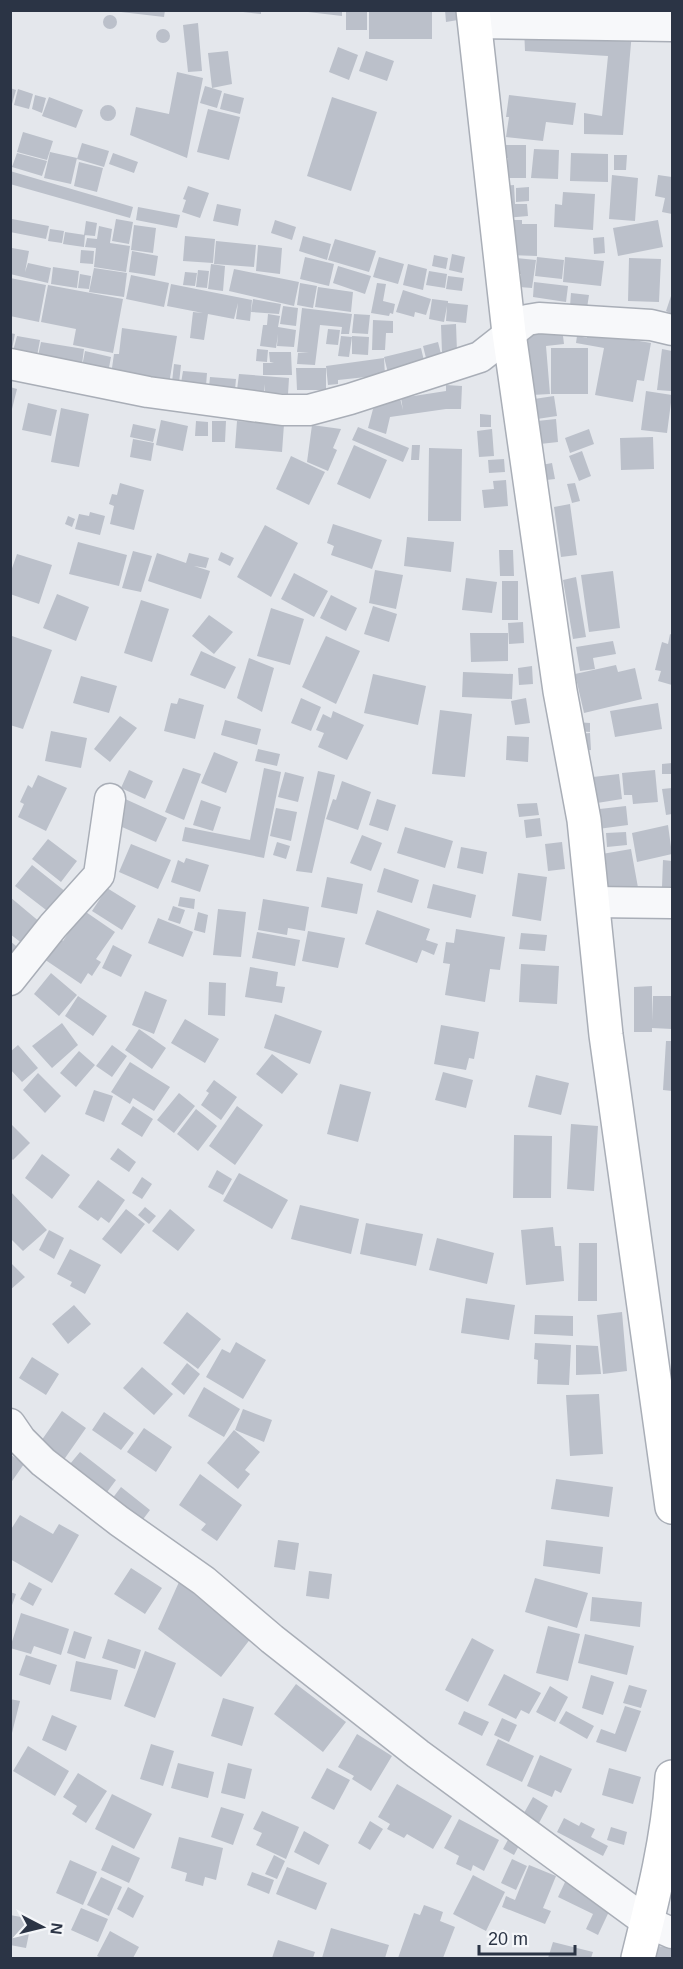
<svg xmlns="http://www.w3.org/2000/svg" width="683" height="1969" font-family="Arial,sans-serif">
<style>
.building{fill:#bbc0ca}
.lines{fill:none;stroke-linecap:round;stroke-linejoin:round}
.street-casing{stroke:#a9aeb7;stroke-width:33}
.secondary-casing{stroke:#a9aeb7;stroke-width:36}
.street{stroke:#f7f8fa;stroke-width:30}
.secondary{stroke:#fff;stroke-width:33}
</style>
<rect width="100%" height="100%" fill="#e4e7ec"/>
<!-- building -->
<path class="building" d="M121 10H165L164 17 121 12Z
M243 10H261V14L243 12Z
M308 10H342V16L308 12Z
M346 10H367V30H346Z
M369 10H432V39H369Z
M445 10H457L458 20 446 22Z
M103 22a7 7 0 1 1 14 0a7 7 0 1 1-14 0Z
M198 23 202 71 188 72 183 25Z
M524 27 632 32 623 135 584 134V113L602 116 608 56 525 51Z
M156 36a7 7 0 1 1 14 0a7 7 0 1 1-14 0Z
M338 47 358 55 349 80 329 72Z
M228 51 232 84 212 88 208 53Z
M366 51 394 61 387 81 359 71Z
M177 72 203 78 187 158 130 135 136 107 169 114Z
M205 86 222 91 217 108 200 103Z
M10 88 16 90 12 104 10 103Z
M18 89 33 94 29 109 14 105Z
M224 93 244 98 240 114 220 109Z
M35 95 46 98 42 113 32 109Z
M509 95 576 103 573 125 546 122 543 141 506 137 509 117H506Z
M49 97 83 110 76 128 42 116Z
M332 97 377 112 351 191 307 176Z
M100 113a8 8 0 1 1 16 0a8 8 0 1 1-16 0Z
M208 109 240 117 229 160 197 152Z
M23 132 53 141 47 160 17 152Z
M82 143 109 151 104 167 77 159Z
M502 145H526V178H508V158H501Z
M534 149 559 150 558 179 531 178Z
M50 152 77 158 71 184 44 178Z
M17 153 47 161 42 176 12 167Z
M113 153 138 162 134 173 109 164Z
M571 153 608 154V182L570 181Z
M614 155H627L626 170H614Z
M79 162 103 168 97 192 74 186Z
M10 171 133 207 130 218 10 184Z
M612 175 638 178 635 221 609 219Z
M658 175 672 177V214L662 212 665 198 655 196Z
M514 185 515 204H527L528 216 504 218 503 186Z
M188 186 209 193 200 218 182 212 186 200 183 199Z
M529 187V201L516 202V188Z
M563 192 595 194 593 230 554 227 555 204 562 205Z
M217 204 241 209 238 226 213 221Z
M138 207 180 215 177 228 136 220Z
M12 219 49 226 46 239 10 232Z
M116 219 133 222 129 244 112 241Z
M275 220 296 227 292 240 271 233Z
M509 220H522V224H537V256L509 255Z
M658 220 663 247 618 256 613 228Z
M86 221 97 223 95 236 84 235Z
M134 225 156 228 153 253 131 250Z
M99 226 112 229 110 243 130 246 126 272 94 267 96 248 85 247 87 238 97 239Z
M50 229 64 231 62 243 48 241Z
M65 232 85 235 84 247 63 244Z
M185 236 215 239 213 263 183 261Z
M303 236 331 244 327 260 299 251Z
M604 237 605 253 594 254 593 238Z
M335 239 376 251 369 272 328 260Z
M216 241 256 245 254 267 214 264Z
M258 245 282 248 280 274 256 271Z
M12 248 29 251 25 272 28 263 51 268 48 283 10 274Z
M81 250 94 251 93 264 80 263Z
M132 251 158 256 155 276 129 272Z
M452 254 465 257 462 273 449 270Z
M434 255 448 258 446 269 432 266Z
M305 257 334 264 329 286 300 279Z
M379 257 404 264 398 284 373 277Z
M537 257 564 260 562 279 535 276Z
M565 257 604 261 601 286 563 282Z
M516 258 536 260 532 288 519 287 521 274H515Z
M629 258 661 259 659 302 628 301Z
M211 264 225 266 223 291 208 289Z
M408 264 427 269 423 290 403 285Z
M338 266 371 276 365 294 333 283Z
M53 267 79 271 77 288 51 284Z
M94 268 127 273 124 297 89 292Z
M234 269 299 282 294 306 229 291Z
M198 270 209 271 207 288 196 287Z
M429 271 447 274 445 288 426 285Z
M185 272 197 273 195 286 183 285Z
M80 274 91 276 89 289 78 288Z
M131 275 169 283 164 307 126 299Z
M448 276 464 278 462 291 446 289Z
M10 278 46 285 39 322 10 316Z
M534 282 568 286 566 302 533 297Z
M300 283 317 286 313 308 297 305Z
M377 283 386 284 383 301 395 304 393 314 390 313 389 316 371 313Z
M171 284 252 300 250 321 236 319 238 303 234 319 208 314 204 340 190 338 193 312 203 313 167 306Z
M48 285 123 299 113 353 73 345 76 329 41 322Z
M318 287 353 292 351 312 315 307Z
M403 290 431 299 426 315 415 312 414 317 396 312Z
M571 293 589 295 587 308 570 306Z
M672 293V314L666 311Z
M253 299 281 304 279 314 251 312Z
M432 299 448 301V303L468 305 466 323 446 321 447 306 444 322 429 319Z
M283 306 298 308 296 326 280 324Z
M302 308 352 314 349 334H341L342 327 320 325 315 365 297 364 298 353H309L297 352Z
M268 314 280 316 278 327 296 330 294 347 277 346 278 334 276 348 260 346 263 325H267Z
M354 314 370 315 368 334 352 333Z
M373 320 393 321V333H386L385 350H372Z
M456 324 457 352 442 353 441 325Z
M122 328 177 336 169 384 111 375 114 354H119Z
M562 328 564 344 546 346 550 394 532 395 526 332Z
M328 329 340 330 338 345 326 344Z
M10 333 15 334 12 349H10Z
M587 335 604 338 605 335 651 343 644 381 637 380 633 402 595 395 604 348 576 343 577 336 587 338Z
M17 336 40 340 37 356 13 351Z
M341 336 352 337 349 357 338 356Z
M352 336 369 337 368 355 352 354Z
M41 342 84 349 82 364 38 356Z
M438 342 442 358 427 362 423 346Z
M421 348 425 365 388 373 384 357Z
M551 348H588V394H551Z
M257 349 268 350 267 362 256 361Z
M662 349 672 351 671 391 657 390Z
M85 351 111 357 108 373 82 367Z
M269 352H291L292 375H263V363H274L270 362Z
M384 358 385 375 338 380V384L328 385 326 366Z
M174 364 181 365 179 383 172 382Z
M296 368H326V390H297Z
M183 371 207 373 206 386 181 383Z
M239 374 289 378 288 394 265 393V384L264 394 237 390Z
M210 377 236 379 235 390 209 387Z
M446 385 462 386 461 409H446L390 417 386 434 368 428 373 409 388 400 400 398 403 410 401 398 446 391Z
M10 387 17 389 11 413H10Z
M646 391 672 395 667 433 641 430Z
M554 396 557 416 537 419 534 399Z
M28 403 57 410 51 436 22 430Z
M61 408 89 414 79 467 51 462Z
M480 414 491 415V427H480Z
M556 419 558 442 540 444 537 421Z
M161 420 188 426 183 451 156 445Z
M196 421 208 422V436H195Z
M212 421H226L225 442H212Z
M237 421 284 424 282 452 235 448Z
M133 424 156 429 153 442 130 437Z
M312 425 341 429 333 448 337 450 328 471 307 462Z
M358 427 409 448 403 462 352 440Z
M492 429 494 456 479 457 477 431Z
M589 429 594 444 570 453 565 438Z
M653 437 654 469 621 470 620 438Z
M133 439 154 443 151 461 130 457Z
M354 445 387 460 370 499 337 484Z
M412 445H420L419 460H411Z
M429 448 462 449 461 521H428Z
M582 451 591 476 579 481 569 456Z
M291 456 325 472 309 505 276 489Z
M504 459 505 472 489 473 488 460Z
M552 463 555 479 538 481 536 466Z
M506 480 508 506 484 508 482 490 494 489 493 481Z
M120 483 144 490 134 530 110 524 114 506 109 504 112 494 117 495Z
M575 483 580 501 572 503 567 484Z
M570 504 577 555 561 557 554 507Z
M90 512 105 516 100 535 75 529 79 514 89 516Z
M68 516 75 519 72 527 65 524Z
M333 524 382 540 372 569 331 555 334 546 327 543Z
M265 525 298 543 271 597 237 577Z
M407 537 454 542 451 572 404 566Z
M78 542 127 555 119 586 69 574Z
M499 550H513L514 576H500Z
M133 551 152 556 141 592 122 588Z
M221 552 234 558 230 566 218 560Z
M157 553 186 563 189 553 209 558 206 568 194 566 210 571 201 599 148 581Z
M17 554 52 565 39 604 10 594V574Z
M375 570 403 575 396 609 369 603Z
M613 571 620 628 589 632 581 575Z
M294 573 328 591 314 617 281 599Z
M576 577 586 637 573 639 563 580Z
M466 578 497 582 492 613 462 610Z
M502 581H518V620H502Z
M57 594 89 607 76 641 43 628Z
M331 595 357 608 346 631 320 618Z
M141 600 169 609 152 662 124 653Z
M373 606 397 614 389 642 364 634Z
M271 608 304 619 290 665 257 656Z
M209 615 233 632 214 654 192 636Z
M523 622 524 643 509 644 508 623Z
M470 633H508V661L471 662Z
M670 634 672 635V685L658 681 661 671 655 670 662 642 668 644Z
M12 636 52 650 23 729 10 725Z
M326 636 360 651 336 704 302 687Z
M613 641 616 654 593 658 595 669 580 671 576 647Z
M201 651 236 667 225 689 190 675Z
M249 658 274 668 262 712 237 698Z
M616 665 618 672 635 668 642 699 584 713 575 674Z
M532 666 533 684 519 685 518 668Z
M463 672 513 674 512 699 462 697Z
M373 674 426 686 418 725 364 713Z
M81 676 117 686 109 713 73 703Z
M179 698 204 705 195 739 164 731 171 703 177 704Z
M301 698 321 707 311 731 291 723Z
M526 698 530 723 515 725 511 701Z
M658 703 662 729 615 737 610 711Z
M440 710 472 714 465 777 432 774Z
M333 711 364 725 347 760 318 747 324 733 316 730 323 714 331 718Z
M120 716 137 728 110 762 94 749Z
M225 720 261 729 257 745 221 735Z
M575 722 590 723V732L575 731Z
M51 731 87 738 81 768 45 761Z
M590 733 591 750 579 751 578 734Z
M507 736 529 737 528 762 506 760Z
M258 749 280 754 277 766 255 761Z
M214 752 238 762 226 793 201 783Z
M672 763V774H662V764Z
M183 768 201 774 184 820 165 812Z
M264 768 281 772 264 858 182 841 185 827 250 840Z
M129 770 153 781 145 799 121 788Z
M655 770 658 802 633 804 632 795H624L622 773Z
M318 771 335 775 312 873 296 871Z
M285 772 304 777 298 802 278 797Z
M619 774 622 799 597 803 593 777Z
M38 775 67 788 46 831 18 817 24 804 20 802 28 785 32 788Z
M342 781 371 792 358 830 326 819 333 799 336 800Z
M672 788V814L666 815 662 789Z
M123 798 167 818 156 842 113 823Z
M377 799 396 805 388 831 369 825Z
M201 800 221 807 213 831 193 825Z
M537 803 539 815 519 817 517 804Z
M626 806 628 825 598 829 591 810Z
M276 808 297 812 291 841 270 836Z
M540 818 542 836 526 838 524 820Z
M668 825 672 854 637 862 632 833Z
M405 827 453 841 445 868 397 853Z
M626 832 627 845 607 847 606 833Z
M362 835 382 843 371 871 350 863Z
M48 839 77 861 61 882 32 859Z
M277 842 290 846 286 859 273 855Z
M562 842 565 869 548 871 545 844Z
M131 844 171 860 158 889 119 872Z
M461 847 487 852 483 874 457 868Z
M631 849 639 893 610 898 602 854Z
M186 858 209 865 200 892 171 882 178 860 184 863Z
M663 860 672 861V888L662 887Z
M32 865 66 892 50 913 15 886Z
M384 868 419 880 412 903 377 892Z
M518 873 547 877 541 921 512 916Z
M327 877 363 884 357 914 321 907Z
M433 884 476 895 471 918 427 908Z
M107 888 136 906 122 930 92 911Z
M10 897 41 923 23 944 10 934Z
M180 897 195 899 194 909 178 906Z
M263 899 309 907 305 931 288 928 287 935 258 930Z
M173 906 185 910 180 924 168 920Z
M218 909 246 912 241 957 213 955Z
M83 910 115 932 96 959 101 962 92 976 88 973 81 984 41 957 55 935 63 941Z
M377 910 430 929 426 940 438 944 434 955 422 950 417 963 365 944Z
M198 912 208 915 205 933 194 930Z
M158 918 193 932 183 957 148 943Z
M456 929 505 937 500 970 490 969 485 1002 445 995 450 964 443 963 446 942 454 943Z
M308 931 345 938 338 968 302 961Z
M257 932 300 940 295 966 252 958Z
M521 933 547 935 545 951 519 949Z
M10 941 21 950 10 962Z
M113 945 132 955 121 977 102 968Z
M521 964 559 966 557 1004 519 1002Z
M250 967 278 972 276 986 285 987 282 1003 245 997Z
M51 973 77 995 59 1016 34 994Z
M209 982 226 983 225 1016 208 1015Z
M652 986V1021L653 996H672V1029L652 1028V1032H634V987Z
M145 991 167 1000 154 1034 132 1025Z
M78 996 107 1016 93 1036 65 1016Z
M275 1014 322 1031 310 1064 264 1048Z
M185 1019 219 1039 205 1063 171 1043Z
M62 1023 78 1045 52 1068 32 1046Z
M441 1025 479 1032 474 1059 469 1058 466 1070 434 1064Z
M139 1029 166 1048 152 1069 125 1050Z
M666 1041H672V1091L663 1090Z
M18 1045 38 1068 22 1082 10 1069V1052Z
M112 1045 127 1056 112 1077 96 1066Z
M79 1051 95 1065 76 1087 60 1073Z
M272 1054 298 1074 282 1094 256 1074Z
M130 1062 170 1087 154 1111 133 1098 130 1104 111 1092Z
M443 1072 473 1080 466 1108 435 1100Z
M38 1073 61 1096 45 1113 23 1090Z
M536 1075 569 1083 561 1115 528 1107Z
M214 1080 237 1097 221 1120 201 1105 209 1093 206 1091Z
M340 1084 371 1092 358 1142 327 1134Z
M94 1090 113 1096 104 1122 85 1114Z
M179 1093 195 1106 174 1133 157 1120Z
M133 1106 153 1119 142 1137 121 1124Z
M237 1106 263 1125 235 1165 209 1146Z
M196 1109 217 1126 198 1151 177 1134Z
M10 1123 30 1143 13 1160 10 1157Z
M571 1124 598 1126 594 1191 567 1189Z
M514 1135 552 1136 551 1198H513Z
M118 1148 136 1162 129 1172 110 1159Z
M42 1154 70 1175 52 1199 25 1178Z
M217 1170 232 1179 223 1195 208 1187Z
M239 1173 288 1200 272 1229 223 1201Z
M142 1177 152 1184 142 1199 132 1193Z
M98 1180 125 1200 109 1223 101 1217 98 1221 78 1207Z
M10 1191 47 1230 23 1251 10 1238Z
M300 1205 359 1219 351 1254 291 1239Z
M145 1207 156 1216 149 1224 138 1215Z
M126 1209 145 1224 121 1254 102 1239Z
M170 1209 195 1230 178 1251 152 1231Z
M366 1223 423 1234 416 1266 360 1254Z
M553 1227 555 1246H561L564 1281 526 1285 521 1230Z
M49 1230 64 1238 54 1259 39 1250Z
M437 1238 494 1253 487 1284 429 1270Z
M579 1243H597V1301H578Z
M70 1249 101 1265 85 1294 70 1286 72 1282 57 1274Z
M10 1262 25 1277 10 1290Z
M466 1298 515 1305 509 1340 461 1333Z
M74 1305 91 1324 68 1344 52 1324Z
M187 1312 221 1339 198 1369 163 1343Z
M622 1312 627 1371 603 1374 597 1315Z
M535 1315 573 1316V1336L534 1334Z
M236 1342 266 1360 243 1399 206 1377 222 1349 230 1353Z
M535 1343 571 1345 569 1385 537 1384 538 1360 534 1359Z
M576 1345 598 1346 601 1374 576 1375Z
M32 1357 59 1374 46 1395 19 1378Z
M187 1363 200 1374 184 1395 171 1384Z
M142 1367 173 1394 154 1415 123 1388Z
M204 1387 240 1409 224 1437 188 1416Z
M599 1394 603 1454 570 1456 566 1395Z
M243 1409 272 1420 264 1442 235 1430Z
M62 1411 86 1428 63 1461 39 1444Z
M104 1412 134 1433 121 1450 92 1430Z
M144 1428 172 1447 156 1472 127 1452Z
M234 1430 260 1452 245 1470 250 1474 238 1489 207 1463Z
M80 1452 116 1480 102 1499 65 1470Z
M10 1454 24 1464 10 1484Z
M200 1474 242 1505 217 1541 201 1530 206 1524 179 1505Z
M556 1479 613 1487 609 1517 551 1509Z
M121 1487 150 1510 138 1526 109 1503Z
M20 1515 53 1534 59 1524 79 1535 52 1583 10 1559V1531Z
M278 1540 299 1543 295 1570 274 1567Z
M546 1540 603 1547 600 1574 543 1566Z
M131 1568 162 1588 145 1614 114 1594Z
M309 1571 332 1574 329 1599 306 1596Z
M535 1578 588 1593 577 1628 525 1612Z
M29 1582 42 1589 33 1606 20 1599Z
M179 1582 251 1638 221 1677 158 1629Z
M10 1592 16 1594 11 1608H10Z
M592 1597 642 1602 640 1627 590 1621Z
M21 1613 69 1629 61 1655 34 1646 31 1654 10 1648Z
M548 1626 580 1634 568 1681 536 1673Z
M74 1631 92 1637 85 1659 67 1653Z
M585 1634 634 1646 627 1675 578 1663Z
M472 1638 494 1650 468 1702 445 1690Z
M108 1639 141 1650 135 1669 102 1658Z
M145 1651 176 1663 155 1718 124 1706Z
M26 1655 57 1665 50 1685 19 1675Z
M76 1661 118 1670 111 1700 70 1691Z
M504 1674 541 1693 529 1714 521 1710 516 1719 488 1705Z
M591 1675 614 1682 603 1715 582 1708Z
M296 1684 346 1722 323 1752 274 1714Z
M629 1685 647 1690 641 1708 623 1703Z
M550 1686 568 1697 555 1722 536 1712Z
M223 1698 254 1707 242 1746 211 1736Z
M10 1699 20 1701 11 1737 10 1736Z
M625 1706 641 1711 626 1752 596 1742 601 1729 615 1734Z
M464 1711 489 1722 482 1736 458 1724Z
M566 1711 594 1726 587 1739 559 1723Z
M52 1715 77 1726 66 1751 42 1740Z
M502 1718 517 1725 509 1742 494 1735Z
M357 1734 392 1756 371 1791 352 1779 354 1776 338 1767Z
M498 1739 534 1756 522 1782 486 1765Z
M151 1744 174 1751 163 1786 140 1779Z
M28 1746 69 1771 55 1796 13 1771Z
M540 1755 572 1769 561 1793 555 1790 552 1797 527 1786Z
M178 1763 214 1772 208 1798 171 1788Z
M228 1763 252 1769 245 1799 221 1793Z
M327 1768 350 1780 334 1810 311 1798Z
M609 1768 641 1777 633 1804 602 1795Z
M78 1773 107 1791 86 1823 72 1814 77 1806 63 1797Z
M397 1784 452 1816 433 1849 407 1834 404 1838 387 1829 390 1824 378 1817Z
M112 1794 152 1814 134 1849 95 1829Z
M533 1797 548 1806 539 1823 524 1813Z
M221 1807 244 1814 233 1845 211 1837Z
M262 1811 299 1827 286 1859 256 1845 262 1833 253 1829Z
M564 1818 579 1826 581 1822 595 1829 591 1837 608 1846 603 1856 557 1832Z
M459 1819 499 1840 484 1871 473 1865 471 1871 456 1864 459 1856 444 1848Z
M370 1821 383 1829 370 1850 358 1843Z
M611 1827 627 1832 624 1845 607 1840Z
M304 1831 329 1845 319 1865 294 1852Z
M510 1836 521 1842 514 1855 503 1849Z
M179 1837 223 1848 216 1880 205 1877 203 1886 185 1881 187 1873 171 1868Z
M112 1845 140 1858 129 1883 101 1870Z
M274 1855 285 1861 277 1879 265 1874Z
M512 1859 527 1866 516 1890 501 1883Z
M70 1860 97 1872 83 1905 56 1893Z
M529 1865 556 1876 543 1908 551 1911 545 1924 502 1907 506 1896 515 1900Z
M287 1867 327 1883 316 1910 276 1894Z
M252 1872 274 1880 269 1894 247 1885Z
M473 1875 505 1892 486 1931 453 1914Z
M101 1877 122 1887 109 1916 87 1905Z
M566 1880 613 1903 598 1935 586 1929 593 1914 558 1897Z
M128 1887 144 1896 133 1918 117 1909Z
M424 1905 443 1912 440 1921 455 1927 443 1958H398L414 1913 420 1915Z
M81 1908 108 1919 98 1942 71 1930Z
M10 1915 32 1919 26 1948 10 1945Z
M331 1928 389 1945 385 1958H322Z
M110 1931 139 1947 133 1958H101L97 1956Z
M278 1940 315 1952 313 1958H272Z
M553 1942 593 1952 591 1958H548Z
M652 1946 672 1947V1958H652Z"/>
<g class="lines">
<!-- street casing -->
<g class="street-casing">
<path id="street" d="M474 23 672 26
M10 364 148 392 282 410H309L350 399 480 357 527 320 539 318 651 325 672 330
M593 902 672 903
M10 980 53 926 99 875 110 799
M10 1424 21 1440 43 1462 119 1521 204 1581 272 1639 418 1754 647 1922 672 1933"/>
</g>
<!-- secondary casing -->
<g class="secondary-casing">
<path id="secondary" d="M473 10 509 333 560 691 584 820 606 1035 672 1507
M638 1958C653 1898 668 1839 672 1777"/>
</g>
<!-- street -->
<use href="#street" class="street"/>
<!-- secondary -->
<use href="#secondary" class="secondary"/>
</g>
<!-- border -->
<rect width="683" height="1969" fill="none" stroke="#2b3445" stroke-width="24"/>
<!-- north arrow -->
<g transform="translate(42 1927) rotate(97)" stroke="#f4f6f9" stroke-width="4.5" paint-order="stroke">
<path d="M0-4.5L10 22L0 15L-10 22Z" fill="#2b3445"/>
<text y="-9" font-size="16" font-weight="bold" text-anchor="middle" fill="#2b3445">N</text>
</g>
<!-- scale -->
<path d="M479 1945v9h96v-9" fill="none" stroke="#2b3445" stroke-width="3"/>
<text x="488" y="1945" font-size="18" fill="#2b3445" stroke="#f4f6f9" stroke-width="4.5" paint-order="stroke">20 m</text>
</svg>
